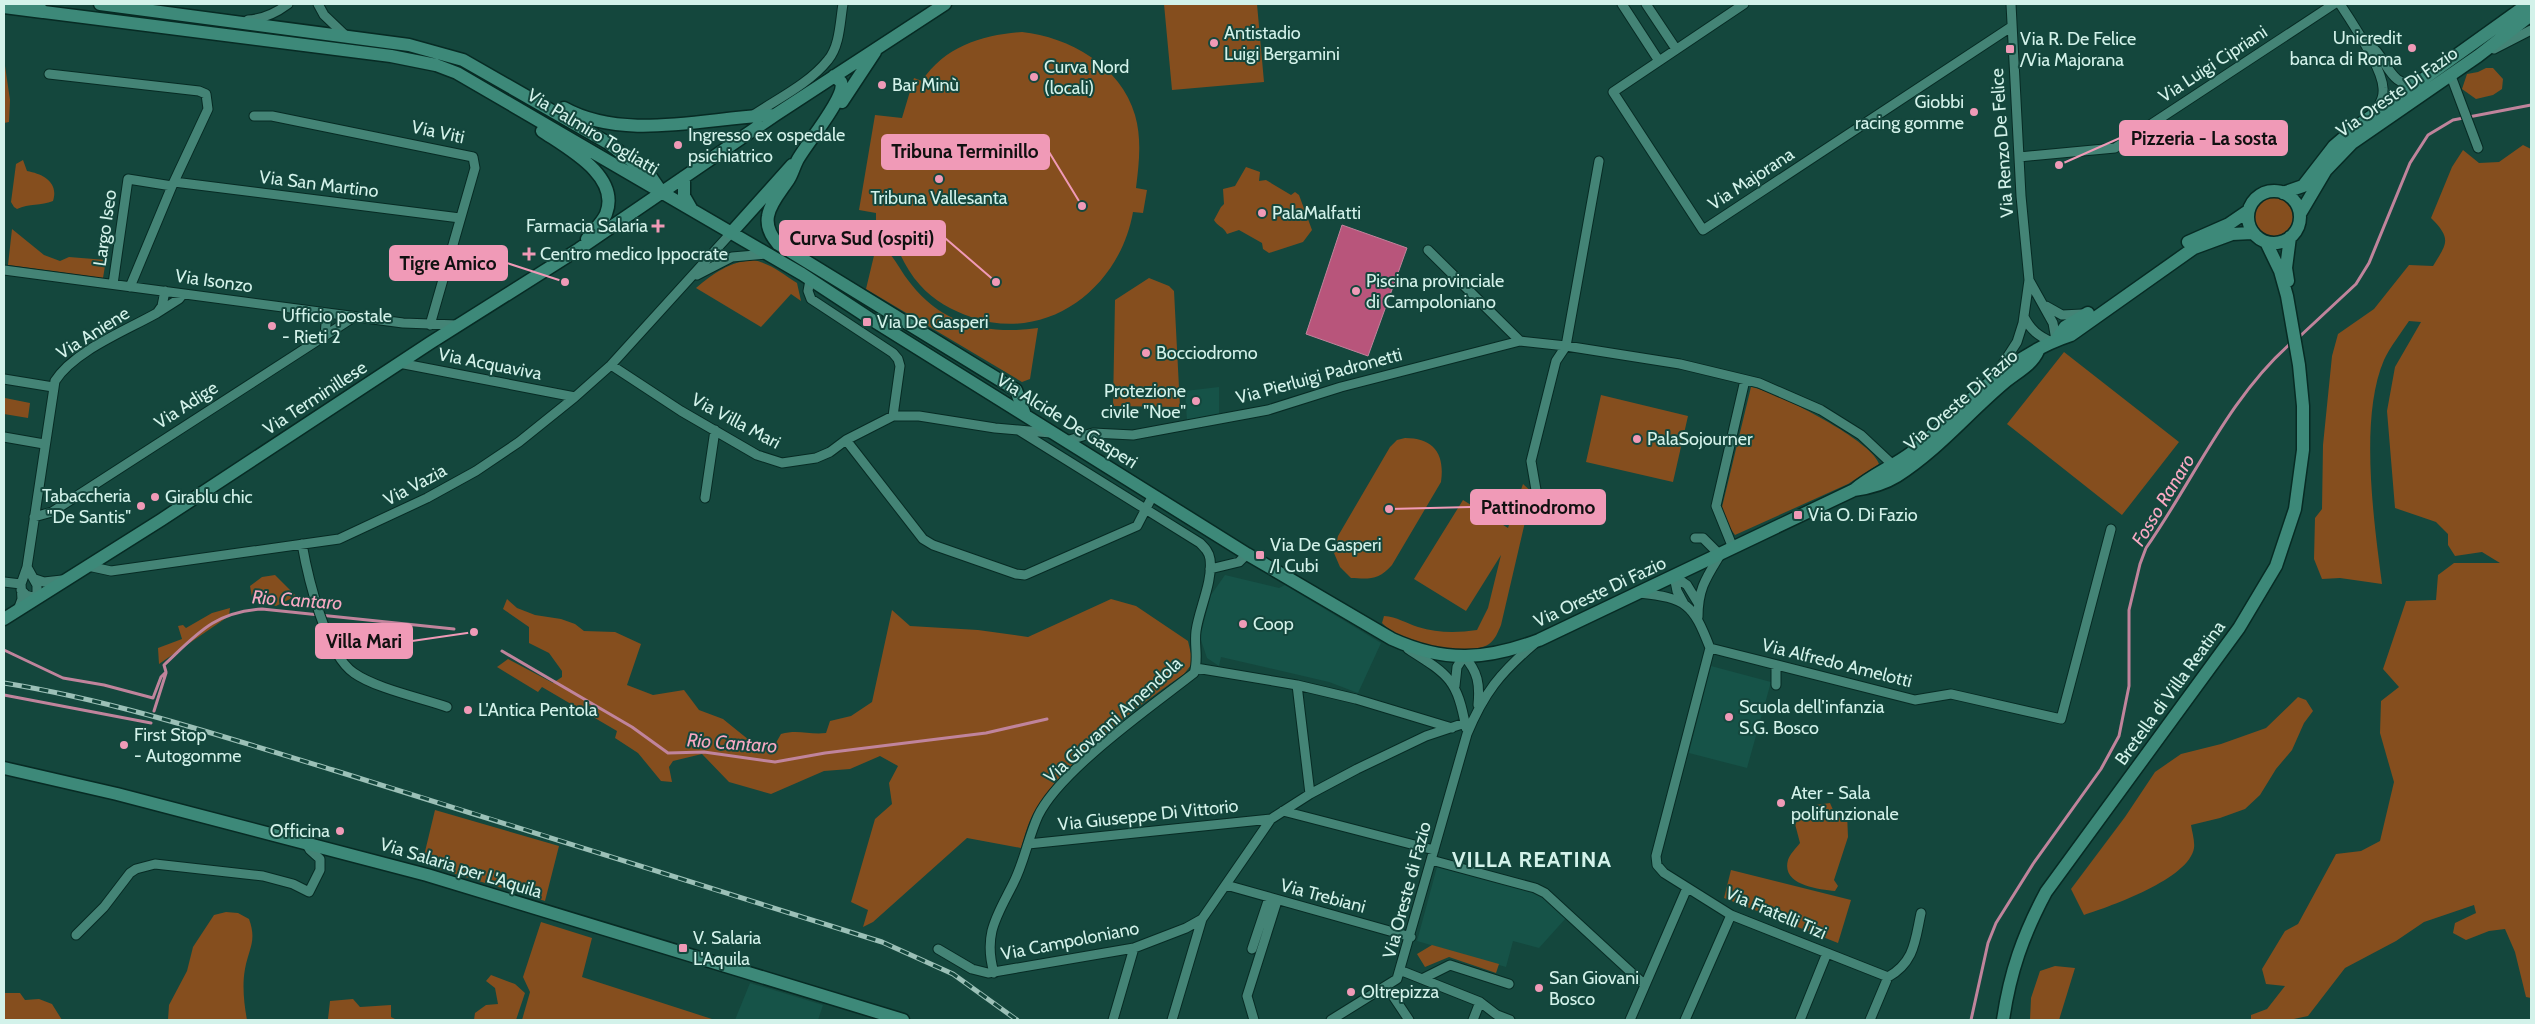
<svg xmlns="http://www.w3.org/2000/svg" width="2535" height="1024" font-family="Cabin,sans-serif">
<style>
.built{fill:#165348}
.green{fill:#854e1e}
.water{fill:#b8557b;stroke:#c0849c}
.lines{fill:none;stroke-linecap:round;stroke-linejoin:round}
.stream{stroke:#c0849c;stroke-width:3}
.street-casing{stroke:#072b24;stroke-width:11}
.secondary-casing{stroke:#072b24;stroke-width:15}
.street{stroke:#448476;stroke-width:9}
.secondary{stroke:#3d8979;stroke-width:12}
.rail-casing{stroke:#9bc0b7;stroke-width:5}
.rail{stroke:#14473d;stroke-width:3;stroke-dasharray:9;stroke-linecap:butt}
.poi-dot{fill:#f09ab7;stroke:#14473d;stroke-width:2}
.labels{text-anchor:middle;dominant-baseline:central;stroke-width:4;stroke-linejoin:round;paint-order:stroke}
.poi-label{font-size:18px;fill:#d3f2ea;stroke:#14473d;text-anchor:start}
.street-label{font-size:18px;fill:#d3f2ea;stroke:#14473d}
.water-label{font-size:19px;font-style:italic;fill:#f8a9c3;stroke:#14473d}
.district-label{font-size:22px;font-weight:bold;letter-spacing:1px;fill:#d3f2ea;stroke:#14473d}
.leader{fill:none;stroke:#f09ab7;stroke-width:2}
.callout-dot{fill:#f09ab7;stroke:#14473d;stroke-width:2}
.callout{fill:#f09ab7;stroke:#f09ab7;stroke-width:2}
.callout-label{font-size:19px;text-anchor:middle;font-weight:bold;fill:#111}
</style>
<rect width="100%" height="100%" fill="#14473d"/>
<!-- built -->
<path class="built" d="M1219 387V414L1187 421 1185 391Z
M1225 575 1279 588 1285 585 1381 643 1358 693 1329 682 1221 657 1219 666 1207 658 1200 637 1211 595Z
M1711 666 1771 682 1747 768 1689 753Z
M1437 867 1538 893 1566 918 1539 948 1513 941 1506 967 1417 941Z
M750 983 823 1005 818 1020H735Z"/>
<!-- green -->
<path class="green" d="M1164 4H1257L1264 82 1172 90Z
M1022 32C1069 37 1121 66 1135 115 1142 139 1139 164 1136 188L1147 190 1143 213 1133 212C1120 287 1048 344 971 317 953 311 933 300 920 285 907 271 899 253 892 235L876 236V213L859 210 875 115 902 118 914 78 922 81C945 46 983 35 1022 32Z
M4 59 10 100 9 122 4 123Z
M2486 68H2493L2503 79 2502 89 2493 95 2476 99 2462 89 2467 74 2478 72Z
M2523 145 2531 149V998L2526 997 2515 952 2505 929 2489 931 2466 940 2453 933 2455 923 2476 913 2474 905 2424 922 2396 941 2345 968 2308 1016 2289 1020H2251V1015L2267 1009 2285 986 2266 984 2262 969 2285 931 2298 924 2336 854 2361 851 2380 841 2394 782 2380 733 2381 701 2399 687 2383 669 2406 601 2436 600 2438 575 2454 563H2500L2482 552 2455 556 2448 545V534L2436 522 2395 508 2387 411 2395 367 2421 322 2409 321C2401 333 2390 347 2384 360 2359 418 2374 522 2382 584L2340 578 2322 579 2314 559 2315 518 2322 509 2323 445 2332 356 2338 334 2374 309 2409 265 2433 266C2447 243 2452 239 2431 218L2452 167 2463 150 2479 163 2499 162Z
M23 160 27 171C43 174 59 182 53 201 41 206 29 203 17 209L14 207 11 202 16 164Z
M1246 167 1260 172 1259 181 1266 180 1291 195 1295 192 1299 195 1312 230 1303 242 1269 253 1263 249 1262 243 1239 230 1227 234C1224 227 1217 226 1214 220L1221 207 1224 204 1223 189 1235 186Z
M2253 217a20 20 0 1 1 40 0a20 20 0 1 1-40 0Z
M12 229 44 255 60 261 69 257 106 260 103 278 8 265Z
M877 243C896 256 897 267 911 284 943 325 989 335 1038 328L1030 379 1022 382 866 289Z
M753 260C770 263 783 274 797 283L801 301 791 294 761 327 696 288C714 273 729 262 753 260Z
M1149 278 1169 286 1174 291 1180 407 1113 406 1115 300Z
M2064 352 2179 442 2122 515 2007 424Z
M1751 387C1775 391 1873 441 1879 464L1848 484 1735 535 1727 524 1722 507Z
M1601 395 1688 416 1673 482 1586 462Z
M5 398 30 403 28 418 4 414Z
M1405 438C1434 438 1445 454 1441 482L1392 565C1379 580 1370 579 1351 578L1340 567 1334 553 1338 536 1390 447 1397 440Z
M1523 484 1532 492 1501 625C1498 632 1495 640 1489 644 1466 659 1399 642 1382 623L1384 616C1397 617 1406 623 1418 627 1437 633 1457 633 1477 630L1488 608 1501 555 1466 611 1414 579 1463 500 1508 528Z
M275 575 296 596 276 606 260 602 252 597 250 586 262 577Z
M507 599 517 608 535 615 561 619 575 624 584 631 615 632 641 644 627 685 653 695 684 690 699 710 723 719 749 740 773 748 781 734C798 729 809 735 826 733L830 721 851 716 872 702 892 610 910 626 978 630 1028 637 1111 599 1136 606 1188 641 1192 658 1191 665 1184 674C1136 707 1060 765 1032 816 1027 826 1024 838 1021 848L967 838 873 922 863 927 868 910 851 902 875 819 892 804 889 783 898 766 880 756 850 769 824 771 771 794 729 782 702 754 673 761 669 767 672 782 661 781 638 753 615 738 617 731 542 687 538 692 497 667 508 659 553 683 562 677V671L549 653 529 643V627L503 609Z
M230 608 229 616 159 664 158 648 182 639 178 626 183 625 186 628 212 613Z
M2298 697 2306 700 2313 711 2304 723 2292 750 2276 769 2260 795 2245 809 2220 818 2191 825C2192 832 2195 841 2194 848 2189 879 2111 906 2084 915L2071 889 2125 817 2155 772 2181 754 2221 744 2266 728Z
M1830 803 1837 819 1847 813 1848 837 1834 880 1838 886 1835 891C1818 889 1781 885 1788 860 1790 854 1796 848 1800 843L1795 824 1802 816 1816 817V805Z
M435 810 559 846 545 901 422 864Z
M1731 870 1851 900 1838 943 1724 898Z
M226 912 238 913 249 919C257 941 249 948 245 969 242 985 244 1004 247 1020H168L169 1005 187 971 193 947 214 915Z
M541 922 592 938 582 977 715 1020H522L530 992 523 977Z
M1432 945 1499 964 1496 973 1449 957 1425 967 1417 954Z
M2055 966 2075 968 2059 1020H2030L2031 998 2040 971Z
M491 975 515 984 525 993 516 1020H474L475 1013 486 1005 498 1004 495 988 486 981Z
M4 993H20L25 1000 39 999 52 1004 62 1020H4Z
M353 999 360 1007 391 1005V1017L397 1020H325L328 1019 330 1001Z"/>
<!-- water -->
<path class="water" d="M1342 225 1407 248 1368 356 1306 334Z"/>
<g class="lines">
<!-- stream -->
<path class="stream" d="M2298 338 2356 284 2369 263 2410 163 2428 135 2453 120 2531 105
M4 650 63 678 104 685 153 698 161 677 166 672 164 665C197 634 214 612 262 609L454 629
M502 651 632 727 668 753 704 752 775 762 825 753 986 733 1047 719
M4 695 151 723
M154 711 166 673
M1971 1020 1988 943 1996 923 2033 864 2101 769 2119 736 2129 686V610L2140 564 2146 548C2193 481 2229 397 2291 343"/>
<!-- street casing -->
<g class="street-casing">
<path id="street" d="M318 4 324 15 347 37
M1622 4 1659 61
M1646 4 1676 49
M1744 4 1613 92 1703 230 2011 27
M2340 4C2352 22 2382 68 2383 88 2384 97 2380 103 2376 111
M248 20C264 19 276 13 288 4
M2365 42C2369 45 2374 48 2377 52 2389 67 2394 89 2418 82
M2494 49 2531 30
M49 74 199 91 206 94 208 109 172 186
M2451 76 2478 148
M254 116H272L473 157 475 168 430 325
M752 116C777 99 809 84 828 60 840 46 840 21 843 4
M2019 157 2115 148 2334 4
M174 182 460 218
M1428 250 1520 341
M4 270 403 323 457 325
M697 275 732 257 766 254
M810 280 808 291 811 299 893 353 898 359 900 366 893 416
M2029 280 2053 323 2056 340
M113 284 128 179 172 186 130 287
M165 291 162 306 157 313 179 299 183 294
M2046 306 2062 315 2082 314
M2024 317C2031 330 2038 336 2052 342
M325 335 327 313
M399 363 575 397
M611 365 681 411 757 455 782 463 816 458 830 452 846 440 893 416H919L995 428 1051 433
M1997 373 2017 342 2023 323 2029 280 2021 196 2011 4
M4 379 53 387
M4 437 44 444
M846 440 923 539 933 545 1016 574 1025 575 1137 526 1153 495
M1066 441 1093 433 1133 435 1268 410 1341 387 1520 341 1566 346 1680 364 1759 383 1821 410 1861 435 1893 465
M705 498 715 430
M1534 510 1536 490 1531 461 1556 361 1566 346 1599 161
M34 517 52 512 354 317
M1695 538H1703L1720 555C1706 578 1698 589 1698 617
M302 544C308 578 326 654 354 673 375 688 421 698 447 707
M1733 548 1716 506 1745 380
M88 566 111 571 339 539 427 498 476 471 519 442 575 397 611 365 731 233
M1210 569 1239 562 1247 554
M1674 576 1687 585 1698 603
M1674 576 1677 591 1684 604
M35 579 44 582 62 580
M4 582 21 584
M21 590 26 595 37 598V585L27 567
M1639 593C1687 598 1693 604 1710 648L1915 700 1951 694 2061 719 2111 529
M18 610 22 599 21 584 27 567 55 381C74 351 125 331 157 313
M1710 648 1656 856 1657 865 1664 873 1731 915 1888 977C1915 962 1915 940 1921 913
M1408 649C1449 675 1457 679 1466 728
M1196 668 1297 685 1356 699 1452 728
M1297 685 1310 794
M1776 685V665
M1455 686 1457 667 1464 656C1478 672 1480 684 1478 705
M1283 811 1434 850
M1028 844 1271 819
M1431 860 1535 888 1545 893 1645 985
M1226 885 1411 937
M76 935 104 907 130 873 136 869 155 864 263 876 293 884 309 892 320 870V859L310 850 306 843
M938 949 972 969 988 973 1134 948 1186 928 1202 919 1271 819 1310 794 1357 769 1426 736 1465 723
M1252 949 1269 898
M1402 971 1480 1002 1497 1015 1510 1020
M994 973C983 934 997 916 1013 884 1024 863 1028 838 1038 816 1060 770 1152 706 1194 673 1199 659 1194 646 1196 631 1199 609 1213 582 1210 559 1209 552 1205 548 1200 543L1020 431
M1424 978 1450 965 1509 984
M1387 987 1409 1020
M1113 1020 1134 948
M1172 1020 1202 919
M1254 1020 1247 996 1277 901
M1331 1020 1397 979 1467 734C1484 693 1500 673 1534 644
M1473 1020 1480 1002
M1630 1020 1687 888
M1685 1020 1731 915
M1800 1020 1827 953
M1870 1020 1888 977"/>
</g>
<!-- secondary casing -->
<g class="secondary-casing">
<path id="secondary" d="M34 4 44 12 391 56 436 65 457 73 802 274 869 318 1247 554 1392 639C1445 663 1486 660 1539 640L1854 490C1871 475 1892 467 1911 453 1965 410 2003 357 2071 335L2194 248 2232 234 2252 233
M100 4 409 45 463 60 608 143 649 174 660 190
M4 7 43 12
M834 76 841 82C847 97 805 145 797 161 794 167 792 174 789 179 782 190 770 203 768 216 766 227 771 236 778 244L1016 390 1025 415
M842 102 875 52
M564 108C625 142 708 117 775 115
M542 131C567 148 621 176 606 214 602 223 593 231 587 239
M684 177V196L692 210
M2248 217a26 26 0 1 1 52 0a26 26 0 1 1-52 0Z
M2283 193 2303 186 2334 146 2355 128 2528 4
M2300 214 2326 170 2352 143 2478 56 2531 15
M731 233 792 165
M2188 242 2229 224 2248 211
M2288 281 2286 268 2290 237
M2056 340 2065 327 2088 313
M1854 490C1870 488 1884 484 1897 476 1938 450 1969 412 2005 382 2017 372 2032 365 2038 351
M4 619 161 520 430 343 579 249 775 115 945 4
M4 768 117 794 427 875 903 1020
M2003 1020C2010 972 2023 935 2046 892L2239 628 2276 566 2295 509 2303 450V406L2299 365 2287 296 2280 271 2266 242"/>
</g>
<!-- street -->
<use href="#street" class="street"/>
<!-- secondary -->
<use href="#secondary" class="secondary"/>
<!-- rail casing -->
<g class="rail-casing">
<path id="rail" d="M4 683C116 701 224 737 333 770 516 826 699 885 882 942L953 974 1017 1020"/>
</g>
<!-- rail -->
<use href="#rail" class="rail"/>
</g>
<!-- markers -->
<g class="poi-dot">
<circle cx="1214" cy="43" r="5"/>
<circle cx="2412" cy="48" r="5"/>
<rect x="2005" y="44" width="10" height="10" rx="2.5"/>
<circle cx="1034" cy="77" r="5"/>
<circle cx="882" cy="85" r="5"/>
<circle cx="1974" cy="112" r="5"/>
<circle cx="678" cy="145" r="5"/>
<circle cx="939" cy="179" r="5"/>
<circle cx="1262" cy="213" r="5"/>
<path d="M655.5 218.5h5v5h5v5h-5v5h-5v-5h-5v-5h5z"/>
<path d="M526.5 246.5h5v5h5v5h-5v5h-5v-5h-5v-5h5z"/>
<circle cx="1356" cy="291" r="5"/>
<rect x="862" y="317" width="10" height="10" rx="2.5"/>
<circle cx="272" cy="326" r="5"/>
<circle cx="1146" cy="353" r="5"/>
<circle cx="1196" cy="401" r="5"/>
<circle cx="1637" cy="439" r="5"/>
<circle cx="155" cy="497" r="5"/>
<circle cx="141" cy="506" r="5"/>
<rect x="1793" y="510" width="10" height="10" rx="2.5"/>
<rect x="1255" y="550" width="10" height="10" rx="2.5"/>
<circle cx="1243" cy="624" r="5"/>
<circle cx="468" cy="710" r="5"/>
<circle cx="1729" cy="717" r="5"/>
<circle cx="124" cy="745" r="5"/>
<circle cx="1781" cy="803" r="5"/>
<circle cx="340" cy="831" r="5"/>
<rect x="678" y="943" width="10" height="10" rx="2.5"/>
<circle cx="1539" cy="988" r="5"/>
<circle cx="1351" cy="992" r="5"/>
</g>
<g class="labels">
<!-- poi labels -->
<g class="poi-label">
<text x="1224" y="33">Antistadio<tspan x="1224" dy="21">Luigi Bergamini</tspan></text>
<text x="2402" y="38" text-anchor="end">Unicredit<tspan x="2402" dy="21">banca di Roma</tspan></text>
<text x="2020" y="39">Via R. De Felice<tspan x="2020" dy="21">/Via Majorana</tspan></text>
<text x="1044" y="67">Curva Nord<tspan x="1044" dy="21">(locali)</tspan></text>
<text x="892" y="85">Bar Minù</text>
<text x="1964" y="102" text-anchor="end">Giobbi<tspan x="1964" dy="21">racing gomme</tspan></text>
<text x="688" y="135">Ingresso ex ospedale<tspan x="688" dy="21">psichiatrico</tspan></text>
<text x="939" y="198" text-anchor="middle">Tribuna Vallesanta</text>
<text x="1272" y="213">PalaMalfatti</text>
<text x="648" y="226" text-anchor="end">Farmacia Salaria</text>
<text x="540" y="254">Centro medico Ippocrate</text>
<text x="1366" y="281">Piscina provinciale<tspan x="1366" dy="21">di Campoloniano</tspan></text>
<text x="282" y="316">Ufficio postale<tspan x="282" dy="21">- Rieti 2</tspan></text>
<text x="877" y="322">Via De Gasperi</text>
<text x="1156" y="353">Bocciodromo</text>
<text x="1186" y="391" text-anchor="end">Protezione<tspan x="1186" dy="21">civile "Noe"</tspan></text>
<text x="1647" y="439">PalaSojourner</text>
<text x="131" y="496" text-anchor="end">Tabaccheria<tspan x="131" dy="21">"De Santis"</tspan></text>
<text x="165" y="497">Girablu chic</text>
<text x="1808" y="515">Via O. Di Fazio</text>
<text x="1270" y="545">Via De Gasperi<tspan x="1270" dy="21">/I Cubi</tspan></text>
<text x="1253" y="624">Coop</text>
<text x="1739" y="707">Scuola dell'infanzia<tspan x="1739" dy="21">S.G. Bosco</tspan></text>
<text x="478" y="710">L'Antica Pentola</text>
<text x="134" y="735">First Stop<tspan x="134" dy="21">- Autogomme</tspan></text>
<text x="1791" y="793">Ater - Sala<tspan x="1791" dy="21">polifunzionale</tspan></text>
<text x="330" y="831" text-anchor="end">Officina</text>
<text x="693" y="938">V. Salaria<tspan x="693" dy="21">L'Aquila</tspan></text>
<text x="1549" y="978">San Giovani<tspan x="1549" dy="21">Bosco</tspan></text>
<text x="1361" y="992">Oltrepizza</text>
</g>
<!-- street labels -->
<g class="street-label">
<text transform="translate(2213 64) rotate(-33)">Via Luigi Cipriani</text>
<text transform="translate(2397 92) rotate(-35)">Via Oreste Di Fazio</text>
<text transform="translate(438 132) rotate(12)">Via Viti</text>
<text transform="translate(593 132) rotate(31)">Via Palmiro Togliatti</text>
<text transform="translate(2002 143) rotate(-94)">Via Renzo De Felice</text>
<text transform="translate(1751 179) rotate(-33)">Via Majorana</text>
<text transform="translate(319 184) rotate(7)">Via San Martino</text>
<text transform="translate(105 228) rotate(-82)">Largo Iseo</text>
<text transform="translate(214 281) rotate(8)">Via Isonzo</text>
<text transform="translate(93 333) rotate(-32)">Via Aniene</text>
<text transform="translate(490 364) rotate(11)">Via Acquaviva</text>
<text transform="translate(1319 376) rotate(-15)">Via Pierluigi Padronetti</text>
<text transform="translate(315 398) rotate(-33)">Via Terminillese</text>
<text transform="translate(1961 400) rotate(-41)">Via Oreste Di Fazio</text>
<text transform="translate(186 405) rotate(-33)">Via Adige</text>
<text transform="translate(736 421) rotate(28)">Via Villa Mari</text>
<text transform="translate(1067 421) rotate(32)">Via Alcide De Gasperi</text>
<text transform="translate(415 485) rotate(-28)">Via Vazia</text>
<text transform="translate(1600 592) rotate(-25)">Via Oreste Di Fazio</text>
<text transform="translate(1837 663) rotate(14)">Via Alfredo Amelotti</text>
<text transform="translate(2170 693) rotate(-54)">Bretella di Villa Reatina</text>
<text transform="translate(1113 720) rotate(-42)">Via Giovanni Amendola</text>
<text transform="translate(1148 815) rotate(-6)">Via Giuseppe Di Vittorio</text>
<text transform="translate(461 868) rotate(17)">Via Salaria per L'Aquila</text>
<text transform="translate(1407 890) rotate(-75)">Via Oreste di Fazio</text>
<text transform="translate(1323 896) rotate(15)">Via Trebiani</text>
<text transform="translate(1776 913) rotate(23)">Via Fratelli Tizi</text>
<text transform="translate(1070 941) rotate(-11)">Via Campoloniano</text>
</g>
<!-- water labels -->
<g class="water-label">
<text transform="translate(2163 500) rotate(-59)">Fosso Ranaro</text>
<text transform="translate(297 600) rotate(4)">Rio Cantaro</text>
<text transform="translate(732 743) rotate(4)">Rio Cantaro</text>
</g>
<!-- district labels -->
<g class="district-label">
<text x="1532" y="859">VILLA REATINA</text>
</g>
</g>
<!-- callouts -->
<path class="leader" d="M2059 165L2120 138M1082 206L1049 152M996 282L945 238M565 282L507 263M1389 509L1471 507M474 632L412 641"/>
<g class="callout-dot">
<circle cx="2059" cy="165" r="5"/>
<circle cx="1082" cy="206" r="5"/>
<circle cx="996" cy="282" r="5"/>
<circle cx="565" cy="282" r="5"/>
<circle cx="1389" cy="509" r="5"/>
<circle cx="474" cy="632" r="5"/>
</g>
<g class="callout">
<rect x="2120" y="121" width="167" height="34" rx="5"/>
<rect x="882" y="135" width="167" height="34" rx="5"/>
<rect x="780" y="221" width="165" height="34" rx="5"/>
<rect x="390" y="246" width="117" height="34" rx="5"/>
<rect x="1471" y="490" width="134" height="34" rx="5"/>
<rect x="316" y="624" width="96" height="34" rx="5"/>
</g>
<g class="callout-label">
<text x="2204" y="145">Pizzeria - La sosta</text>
<text x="965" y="158">Tribuna Terminillo</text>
<text x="862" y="245">Curva Sud (ospiti)</text>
<text x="448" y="270">Tigre Amico</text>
<text x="1538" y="514">Pattinodromo</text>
<text x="364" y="648">Villa Mari</text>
</g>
<!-- border -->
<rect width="2535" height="1024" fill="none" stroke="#d3f2ea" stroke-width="10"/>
</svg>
